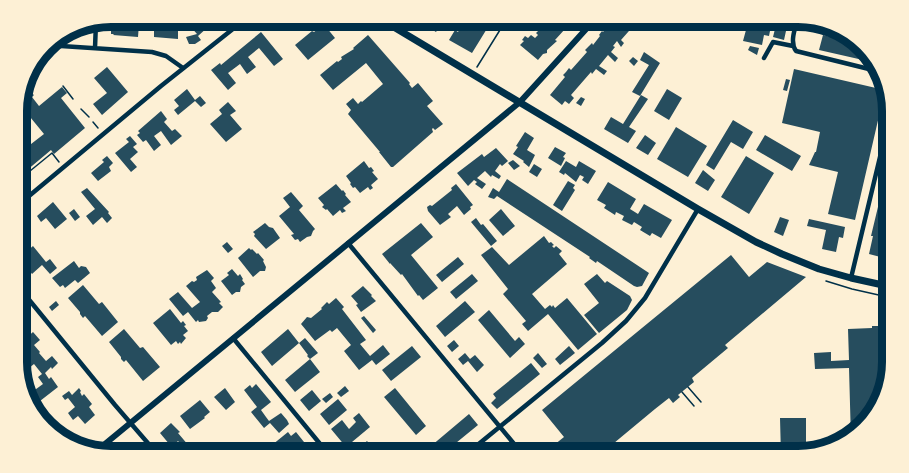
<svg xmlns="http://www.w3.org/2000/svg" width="909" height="473" font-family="Manrope,sans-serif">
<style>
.building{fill:#264d5e}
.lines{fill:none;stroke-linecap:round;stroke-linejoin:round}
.path{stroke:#003049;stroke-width:1.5}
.minor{stroke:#003049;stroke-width:4.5}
.tertiary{stroke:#003049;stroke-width:6}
.secondary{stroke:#003049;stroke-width:7}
.rim{fill:none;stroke:#003049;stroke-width:8}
</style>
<rect width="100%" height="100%" fill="#fdf0d5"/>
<!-- building -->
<path class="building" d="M130 17H172L176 25 175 31H178V39L154 37V26H149V24H139L138 37 113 35 114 34H111V24L121 25V21L129 22Z
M182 17H199L208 27 198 36 201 40 195 44H189L186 37 197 34Z
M272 17H300L283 30Z
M415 17H442L439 21 442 23 436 32 414 18Z
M463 17H470L488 27 472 53 449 40 455 30 458 32 462 24 459 22Z
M555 17H576L555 40 557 41 547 50V53L543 54 538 60 520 45 524 41 522 40 525 36 528 38 531 35 535 38 538 35 536 33 543 26 540 24 544 19 549 24Z
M615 17H639L634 22 636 23 621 40 624 43 621 47 617 41 613 46 615 47 611 52 618 58 615 62 608 55 599 66 607 71 604 75 596 69 592 74 591 72 571 95 574 98 569 104 565 101 562 105 550 95 565 77 563 75 566 72 569 68 571 70 587 52 585 50 592 43 593 45 600 36 599 35 602 31 603 32 611 23 610 22Z
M751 17 761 19 759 24 771 26 769 36 764 35 762 45 743 41 746 30 750 31 752 22H749Z
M763 17H789L788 20 777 18 776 22 762 19Z
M322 22 335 38 308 60 295 45 312 31 314 32 318 29 316 27Z
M775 29 786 31 784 40 773 37Z
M261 32 283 59 274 66 259 48 248 57 256 67 247 74 240 64 228 73 236 83 228 90 211 70 220 63 221 65Z
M368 35 410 83 409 84 412 88 418 83 433 101 427 106 443 124 435 130 433 128 432 129 433 132 393 167H391L379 152H380L348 114 351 110 346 104 353 98 358 104 361 101 362 102 383 84 366 63 333 90 320 75 337 61 338 62 342 59 341 57 354 49 353 48Z
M823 35 860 44 877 60 868 57 867 61 863 60 819 50Z
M750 46 759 48 757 55 748 50Z
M644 52 660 63 640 96 632 92 649 65 640 60Z
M633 57 638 61 634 66 629 61Z
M107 67 128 92 102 115 93 104 107 93 94 78Z
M794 69 876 88 877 83 881 84 880 89 885 90 855 220 828 214 838 172 809 165 815 152H816L820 132 782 123Z
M786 79 790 80 787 91 783 90Z
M62 87 67 93 61 98 85 128 54 154 51 150 20 176 17 172V145L22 151 44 134 26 112 17 120V104L25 88 34 95 32 97 39 106Z
M187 89 195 100 200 96 206 103 201 107 195 101 178 115 174 110 179 106 174 100Z
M667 89 682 98 669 120 654 111Z
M641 95 648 99 629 127 636 131 628 143 604 129 611 117 623 124Z
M581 97 585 99 581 106 576 103Z
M228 102 236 111 230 115 242 129 226 142 210 124 222 114 219 110Z
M161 111 167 119 164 122 172 131 175 129 182 136 171 145 161 131 154 136 161 145 154 151 146 140 143 142 137 135 140 133 138 131Z
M733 120 753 132 743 149 731 142 714 170 706 165Z
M676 127 707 146 688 177 657 159Z
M525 132 534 138 527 150 535 155 529 167 523 162 524 161 513 154 518 147 516 146Z
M645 135 656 143 648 155 636 148Z
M765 135 801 156 792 171 756 150Z
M130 136 137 144 133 147 138 152 130 159 137 167 131 172 115 153 129 142 126 139Z
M555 147 566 153 563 157 565 158 561 166 548 158Z
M496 148 508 161 502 166 500 164 495 171 501 176 499 179 492 175 491 177 485 171 477 178 486 184 482 189 475 184 477 182 474 180 468 186 457 173 482 154 484 157Z
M107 156 113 163 109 167 111 171 98 181 91 173 104 162 102 160Z
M746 156 774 173 749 214 721 197Z
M513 160 520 166 514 170 508 163Z
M364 161 369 168 371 167 374 171 372 172 378 179 371 185 373 188 370 190 368 187 360 193 355 187 353 188 350 184 351 183 346 176Z
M566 161 576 167 579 161 596 171 588 184 582 180 584 177 580 175 576 182 565 173 564 175 559 172Z
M534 164 542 169 537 177 529 172Z
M891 164H892V260L869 254 873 236H871L883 186H886Z
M703 170 715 180 708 191 695 183Z
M507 179 649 273 642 286 637 287 634 286 597 261 596 263 589 258 590 257 497 196 494 199 488 197 493 188 499 192Z
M568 181 575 185 573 188 575 190 562 211 553 205Z
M608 182 636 199 630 209 638 214 644 204 672 220 661 238 652 233 650 236 640 230 642 227 634 222 632 225 622 220 624 216 616 212 615 215 604 208 606 205 597 200Z
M336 184 342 191 343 190 346 194 345 195 351 202 343 208 346 211 342 213 340 210 333 216 327 209 326 210 322 207 324 205 318 198Z
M456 184 473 205 470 207 471 209 464 215 457 206 448 214 451 217 440 225 428 211 427 207 430 205 432 206 452 190 451 188Z
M87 188 109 212 108 213 112 218 107 223 102 217 93 225 86 216 95 209 81 192Z
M291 192 303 206 299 210 315 229 313 231 311 236 307 237 300 242 298 239 295 240 291 235 294 234 279 216 290 207 283 198Z
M53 202 67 219 55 229 46 218 41 222 37 216Z
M74 209 80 217 75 221 69 213Z
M501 209 515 226 503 236 489 220Z
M780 217 789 220 783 236 774 232Z
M476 218 481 225 483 224 497 241 491 246 471 222Z
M809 219 845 227 843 238 839 237 836 252 822 249 826 230 807 226Z
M265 223 269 227 273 228 280 238 266 249 254 236 255 234 253 232Z
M421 223 433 237 411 255 438 288 423 300 419 295 418 296 402 274 401 275 390 263V264L382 254Z
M544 236 549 243 551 242 554 245 552 246 554 248 556 246 562 251 559 254 567 264 532 294 545 309 550 305 552 307 553 305 555 308 567 298 597 334 578 350 548 314 528 331 522 324 526 321 503 294 508 289 481 255 492 247 509 265Z
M227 242 233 249 228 253 222 246Z
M33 246 46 262 50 259 57 268 50 274 42 265 32 274 19 258Z
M249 248 251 250 252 249 257 254 258 253 264 260 263 261 266 267 265 271H260L253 277 238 258Z
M731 255 749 277 767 262 806 277 725 345 728 348 692 378 694 382 678 395 680 397 673 403 669 398 655 409 602 453 605 456H547L544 453 564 437 542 410Z
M458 257 464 264 442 282 436 275Z
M74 261 79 268 81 266 86 267 90 273 78 283 75 280 65 288 63 285 60 287 52 278Z
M232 269 238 276 240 274 243 279 242 280 245 284 241 287 240 292H236L232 295 221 281 229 275 227 273Z
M207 270 214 278 211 281 216 288 212 292 221 302 219 303 223 307 218 312H212L207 316 208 318 206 321 199 322 198 320 196 322 188 312 183 316 169 299 178 292 192 308 200 302 186 286 192 281 194 282 197 280 196 277Z
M472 274 478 281 456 299 450 292Z
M597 274 605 283 607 281 630 296 632 300 627 310 599 333 584 315 599 303 584 284Z
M83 285 99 304 102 302 118 322 102 336 85 316 83 318 80 314V312L68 298Z
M363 286 372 295 371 296 376 301 361 312 356 305 358 304 351 296Z
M336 298 344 307 342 309 366 340 360 344 370 356 383 345 390 354 376 365 372 360 359 370 344 351 351 345 337 328 332 332 330 330 315 341 301 324 307 317 311 318 322 309 321 308 327 302 329 304Z
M56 301 59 305 52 311 49 307Z
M465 301 475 312 445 337 436 326Z
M170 309 181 323 183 321 186 325 184 326 188 331 183 335 186 338 181 344 180 342 178 344 176 341 171 345 153 323Z
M489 310 515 341 519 337 525 344 510 358 478 320Z
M364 316 376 330 373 333 361 318Z
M872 326H890V329H892V363L883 404 851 440 849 368 815 369 814 353 831 352V361L849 360 848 329 872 328Z
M124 329 140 348 143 347 160 367 143 381 126 360 124 362 121 359V357L109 342Z
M288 329 299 343 272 366 261 352Z
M33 332 40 340 34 345 40 352 39 353 46 361 52 356 58 363 52 369 51 367 45 373 49 379 51 377 58 387 40 401 32 392 43 384 38 377 42 374 34 364 29 368 19 357 17 358V346Z
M305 338 318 353 310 359 307 356 308 355 299 343Z
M454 340 459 346 452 352 447 346Z
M412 346 421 357 391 381 382 370Z
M569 346 575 353 560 365 555 359Z
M465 353 470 359 475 355 484 365 477 372 468 361 463 365 458 359Z
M538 353 547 364 542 368 533 358Z
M310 359 320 372 295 392 285 380Z
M531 363 540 374 497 409 491 403 496 398 493 394Z
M256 384 271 402 261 410 266 417 269 421 281 413 287 420 289 424 279 433 270 423 264 428 251 412 257 407 244 390 250 385 252 388Z
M345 386 349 391 341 397 337 393Z
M79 388 81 391 80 392 82 396 84 394 92 404 89 407 95 415 85 424 78 416 73 420 68 413 75 407 68 398 65 400 62 396 69 391 72 395Z
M225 388 235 402 226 410 214 397Z
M395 388 426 426 416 435 384 397Z
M312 390 321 401 309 411 300 400Z
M330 393 333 397 326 403 322 399Z
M338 399 347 410 329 425 320 414Z
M200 400 210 412 204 417 205 418 190 429 180 416Z
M359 413 370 427 346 447 331 429 342 420 349 429 356 422 353 418Z
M469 414 478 425 440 456 431 446Z
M780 418H806V455L781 456Z
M171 423 180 432 178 433 189 446 185 449 178 441 175 444 173 442 170 445 160 433Z
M288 432 291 436 296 432 304 442 293 452 289 447 283 452 279 446 276 449 272 445Z
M367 441 378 454 376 456H352L351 455Z
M311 451 316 456H304Z"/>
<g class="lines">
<!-- path -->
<path class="path" d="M477 67 508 17
M63 86 73 99
M81 109 89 117
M93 122 98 128
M24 179 30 171 52 153 59 162
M826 281 852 289 892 298
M688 387 701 402
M682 392 694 406"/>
<!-- minor -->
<path class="minor" d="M798 17C796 27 789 41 796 51L881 72
M46 45 152 52 166 56 183 68
M95 48 96 22
M764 58 773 42 793 46
M17 206 161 86 248 17
M348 243 524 456
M851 278 892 107
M17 285 115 405 159 456
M233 338 330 456
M464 456 602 343 626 321 645 298 698 209"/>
<!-- tertiary -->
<path class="tertiary" d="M94 453 520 102 597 17"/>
<!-- secondary -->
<path class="secondary" d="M377 17 698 209 756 242 782 254 819 269 851 278 892 287"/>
</g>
<!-- crop -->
<path d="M0 0H909V473H0ZM111 27H798A84 84 0 0 1 882 111V362A84 84 0 0 1 798 446H111A84 84 0 0 1 27 362V111A84 84 0 0 1 111 27Z" fill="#fdf0d5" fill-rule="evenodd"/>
<path class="rim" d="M111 27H798A84 84 0 0 1 882 111V362A84 84 0 0 1 798 446H111A84 84 0 0 1 27 362V111A84 84 0 0 1 111 27Z"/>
</svg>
